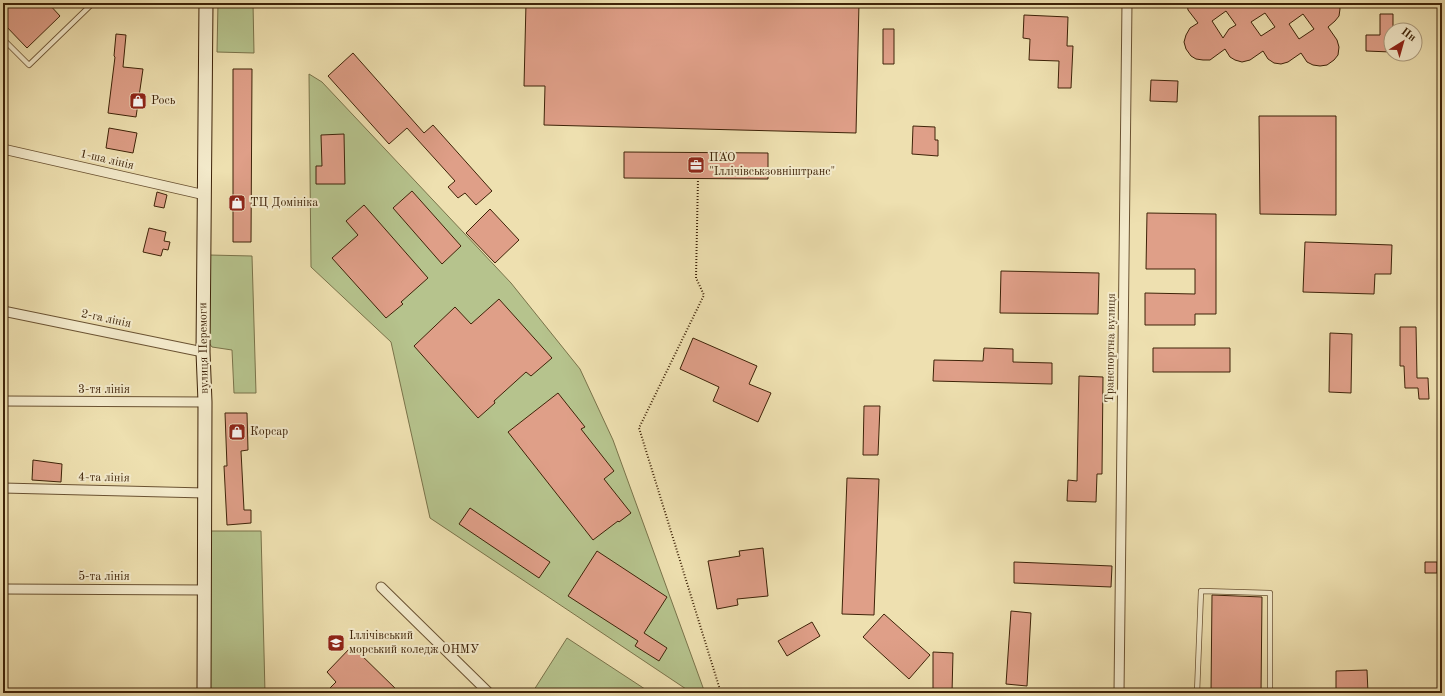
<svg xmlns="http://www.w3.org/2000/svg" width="1445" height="696" font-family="'Old Standard TT',serif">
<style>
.green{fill:#b6c38d;stroke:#7a734a}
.building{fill:#df9f88;stroke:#3e2308;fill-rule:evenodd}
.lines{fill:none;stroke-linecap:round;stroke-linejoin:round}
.lane-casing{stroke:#6a5232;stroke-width:6}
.street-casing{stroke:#6a5232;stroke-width:11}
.secondary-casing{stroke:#3e2308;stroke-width:15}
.path{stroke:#3e2308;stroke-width:2;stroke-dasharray:1 2;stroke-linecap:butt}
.lane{stroke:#f4ebcc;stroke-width:4.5}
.street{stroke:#f4ebcc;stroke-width:9}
.secondary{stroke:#f4ebcc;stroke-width:13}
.labels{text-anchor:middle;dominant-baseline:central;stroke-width:4;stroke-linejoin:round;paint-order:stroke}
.poi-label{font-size:12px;fill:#3e2308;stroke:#f4ebcc;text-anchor:start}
.street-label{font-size:12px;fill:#3e2308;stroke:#f4ebcc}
</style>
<rect width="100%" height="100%" fill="#eee0b0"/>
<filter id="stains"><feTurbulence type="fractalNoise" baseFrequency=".005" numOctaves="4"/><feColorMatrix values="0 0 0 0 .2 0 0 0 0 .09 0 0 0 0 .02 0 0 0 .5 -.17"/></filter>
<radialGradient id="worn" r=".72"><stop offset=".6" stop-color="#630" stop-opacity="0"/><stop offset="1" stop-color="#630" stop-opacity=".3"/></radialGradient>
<!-- green -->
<path class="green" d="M218 3H253L254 53 217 52Z
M309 74 322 82 511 283 580 369 613 440 705 693H692L430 518 391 342 311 267Z
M209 255 252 256 256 393H234L232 350 212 347 209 343Z
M208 531H261L265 693H210Z
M567 638 651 693H532Z"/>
<!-- building -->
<path class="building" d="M3 3H48L60 16 27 48 3 23Z
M526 3H859L856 133 544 125 545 86H524Z
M1187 3H1339L1340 9 1339 16 1335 21 1328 27 1337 40 1339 47 1338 55 1334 60 1327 65 1320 66 1313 65 1307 62 1301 53 1288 62 1281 64 1274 63 1268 59 1263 51 1250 60 1242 62 1235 60 1230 57 1225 49 1210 60H1203L1196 59 1191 56 1186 49 1184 42 1186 35 1190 28 1198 23 1188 10ZM1226 11 1236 25 1229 29 1223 38 1212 21ZM1265 13 1275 27 1261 36 1251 22ZM1303 14 1314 29 1299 39 1289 24Z
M1380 14H1393V30H1391V52L1366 51V35H1380Z
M1024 15 1068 17 1067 46H1073L1071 88H1058L1059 61 1029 60 1030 39 1023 38Z
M883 29H894V64H883Z
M116 34 126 35 123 67 143 69 136 117 108 113 115 57 114 56Z
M353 53 424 133 433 125 492 191 476 205 465 193 458 198 448 187 455 181 407 128 389 144 328 76Z
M233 69H252L251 242H233Z
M1151 80 1178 81 1177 102 1150 101Z
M1259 116H1336V215L1260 214Z
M913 126 935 127V140H938V156L912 154Z
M109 128 137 133 133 153 106 148Z
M344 134 345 184H316V166H322L321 135Z
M624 152 768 153V179L624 178Z
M412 191 461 246 442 264 393 208Z
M157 192 167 195 164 208 154 206Z
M364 205 428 278 401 302 403 304 386 318 332 258 358 235 346 221Z
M490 209 519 240 495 263 466 233Z
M1147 213 1216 214V314H1195V325H1145V293L1195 294V269H1146Z
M149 228 166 232 164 241 170 242 168 250 163 249 161 256 143 252Z
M1305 242 1392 245 1391 274H1375L1374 294 1303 292Z
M1001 271 1099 273 1098 314 1000 313Z
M499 299 552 358 531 376 526 372 494 401 495 403 478 418 414 346 455 307 471 324Z
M1400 327H1416L1417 378H1428L1429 399H1419L1418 388H1405L1404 366H1400Z
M1330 333 1352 334 1351 393 1329 392Z
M693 338 757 366 749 384 771 393 758 422 713 401 719 387 680 369Z
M984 348 1013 349V362L1052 363V384L933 381 934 360 983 361Z
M1153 348H1230V372H1153Z
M1079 376 1103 377 1102 474H1097L1096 502 1067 501 1068 480 1077 481Z
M558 393 585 427 581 429 614 471 604 479 631 513 619 522 618 521 593 540 508 432Z
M864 406H880L878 455H863Z
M225 413H247L248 450 241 451 244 510H251V523L227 525 224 466H227Z
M33 460 62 464 61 482 32 480Z
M847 478 879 479 874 615 842 614Z
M470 508 550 562 539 578 459 524Z
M763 548 768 596 737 599 738 605 717 609 708 561 740 556 739 551Z
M597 551 667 597 644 633 667 648 659 661 635 646 638 641 568 596Z
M1014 562 1112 566 1111 587 1014 583Z
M1425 562H1437V573H1425Z
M1212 595 1262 597 1261 693H1211Z
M1011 611 1031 613 1027 686 1006 684Z
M884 614 930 655 909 679 863 637Z
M812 622 820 636 787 656 778 641Z
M352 646 400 693H325L336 682 327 672Z
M933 652 953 653 952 693H933Z
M1367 670 1368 693H1336V671Z"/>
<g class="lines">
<!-- lane casing -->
<g class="lane-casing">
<path id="lane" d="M3 39 29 65 93 3
M1197 693 1201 591 1270 593V693"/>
</g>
<!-- street casing -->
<g class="street-casing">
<path id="street" d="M3 149 205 195
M3 311 203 352
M3 401 205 402
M3 488 205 493
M381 587 489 693
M3 589 205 590
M1119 693 1127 3"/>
</g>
<!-- secondary casing -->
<g class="secondary-casing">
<path id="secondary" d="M204 693 205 402 203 352 206 3"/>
</g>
<!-- path -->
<path class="path" d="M698 178 696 278 704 295 639 428 721 693"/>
<!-- lane -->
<use href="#lane" class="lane"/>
<!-- street -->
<use href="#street" class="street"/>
<!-- secondary -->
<use href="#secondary" class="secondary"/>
</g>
<!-- icons -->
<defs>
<g id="shop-square" transform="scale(0.9)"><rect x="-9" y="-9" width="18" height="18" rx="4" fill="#8f2418" stroke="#f4ebcc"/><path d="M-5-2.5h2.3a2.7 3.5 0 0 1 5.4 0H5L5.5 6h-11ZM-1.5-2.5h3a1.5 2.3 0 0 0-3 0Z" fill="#fff"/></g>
<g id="office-square" transform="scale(0.9)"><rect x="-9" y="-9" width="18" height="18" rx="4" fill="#8f2418" stroke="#f4ebcc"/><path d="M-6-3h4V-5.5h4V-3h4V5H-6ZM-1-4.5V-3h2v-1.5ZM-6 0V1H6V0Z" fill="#fff"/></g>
<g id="university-square" transform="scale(0.9)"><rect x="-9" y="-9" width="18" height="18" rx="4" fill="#8f2418" stroke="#f4ebcc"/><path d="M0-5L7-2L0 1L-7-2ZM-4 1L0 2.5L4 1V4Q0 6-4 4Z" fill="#fff"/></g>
</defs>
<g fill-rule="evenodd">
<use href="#shop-square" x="138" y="101"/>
<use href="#office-square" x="696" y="165"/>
<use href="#shop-square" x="237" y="203"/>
<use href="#shop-square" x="237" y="432"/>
<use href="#university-square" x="336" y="643"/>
</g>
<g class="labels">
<!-- poi labels -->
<g class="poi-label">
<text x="151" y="101">Рось</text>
<text x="709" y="158">ПАО<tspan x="709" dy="14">"Іллічівськзовніштранс"</tspan></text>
<text x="250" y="203">ТЦ Домініка</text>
<text x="250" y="432">Корсар</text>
<text x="349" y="636">Іллічівський<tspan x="349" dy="14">морський коледж ОНМУ</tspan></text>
</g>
<!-- street labels -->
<g class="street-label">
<text transform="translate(107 160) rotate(13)">1-ша лінія</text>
<text transform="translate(106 319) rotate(12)">2-га лінія</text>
<text transform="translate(204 348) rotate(-91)">вулиця Перемоги</text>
<text transform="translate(1111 348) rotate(-89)">Транспортна вулиця</text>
<text x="104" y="390">3-тя лінія</text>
<text transform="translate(104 478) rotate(1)">4-та лінія</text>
<text x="104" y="577">5-та лінія</text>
</g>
</g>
<!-- margin -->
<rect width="1445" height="696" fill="none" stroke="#eee0b0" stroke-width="16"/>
<rect x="4" y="4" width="1437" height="688" fill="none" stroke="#3e2308" stroke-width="2"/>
<rect x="8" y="8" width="1429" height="680" fill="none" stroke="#3e2308"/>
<!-- north arrow -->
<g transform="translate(1403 42) rotate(37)"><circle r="19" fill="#f4ebcc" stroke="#ab9b7e"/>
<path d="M0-3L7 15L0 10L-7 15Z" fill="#8f2418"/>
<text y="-6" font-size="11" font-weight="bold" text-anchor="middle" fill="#3e2308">Пн</text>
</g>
<rect width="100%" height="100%" filter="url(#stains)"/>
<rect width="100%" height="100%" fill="url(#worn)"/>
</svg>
